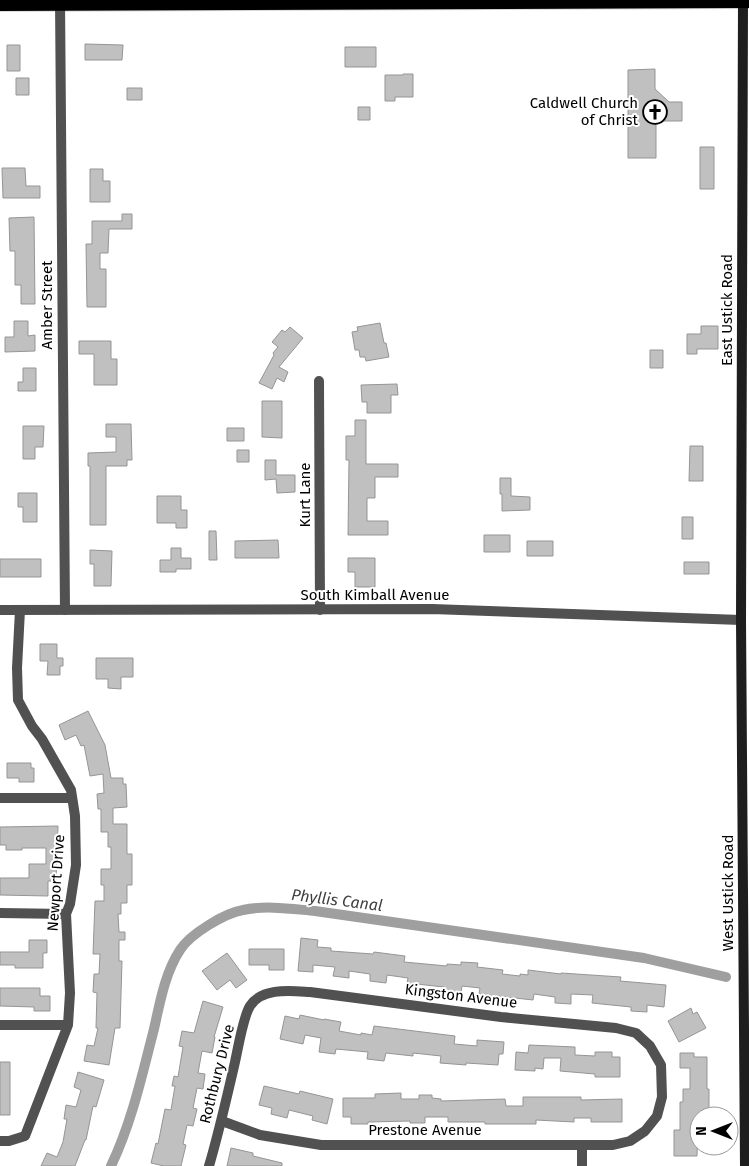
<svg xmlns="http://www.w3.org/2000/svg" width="749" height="1166" font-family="'Fira Sans',sans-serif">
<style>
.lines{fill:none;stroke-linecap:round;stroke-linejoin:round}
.canal{stroke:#9f9f9f;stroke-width:10}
.building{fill:#c0c0c0;stroke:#959595}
.primary-casing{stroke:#dbdbdb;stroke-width:14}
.minor{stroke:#515151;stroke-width:10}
.tertiary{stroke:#515151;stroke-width:10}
.secondary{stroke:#1e1e1e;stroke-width:10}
.primary{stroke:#000;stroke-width:12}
.labels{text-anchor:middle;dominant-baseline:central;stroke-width:4;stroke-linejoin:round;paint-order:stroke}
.poi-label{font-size:15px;fill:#000;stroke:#fff;text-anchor:end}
.street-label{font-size:15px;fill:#000;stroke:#fff}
.water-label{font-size:16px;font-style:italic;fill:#404040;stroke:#fff}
</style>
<rect width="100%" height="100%" fill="#fff"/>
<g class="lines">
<!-- canal -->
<path class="canal" d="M111 1166C132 1122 142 1075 154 1029 160 1002 165 973 180 950 190 934 225 913 243 910 267 905 292 909 315 911L644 958 726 977"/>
</g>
<!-- building -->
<path class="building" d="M85 44 123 45 122 60H85Z
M7 45H20V71H7Z
M345 47H376V67H345Z
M655 69V89L669 102H682V121H656V158H628V70Z
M403 74H413V97H395V101H385V75H403Z
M16 78H29V95H16Z
M127 88H142V100H127Z
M358 107H370V120H358Z
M700 147H714V189H700Z
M2 168H25L26 186H40V198H3Z
M90 169H103V181H110V202H90Z
M122 214H132V229H109L108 253H100V269H106V307H87L86 244H92V221H122Z
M34 217 35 304H21V285H15V251H10L9 218Z
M14 321H28V336L35 335V351L5 352V337H14Z
M380 323 384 343H386L389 357 366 361 365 357H360L359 350H355L352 332 358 331 357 327Z
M701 326H718V349H697V354H687V334H701Z
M290 327 303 338 279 367 288 372 284 382 277 378 272 389 259 383 274 355 273 353 278 347 272 342 282 330 285 332Z
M79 341H111V359H117V385H94V354H79Z
M650 350H663V368H650Z
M23 368H36V391H18V382H23Z
M397 384 398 395H391V413H367V402H362L361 385Z
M262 401H282V438L262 437Z
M355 420H366V464H398V477H375V498H367V521H388V535H348L349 460H346V436H355Z
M106 424H131L132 460H127V466H106V525H90V466H88V453L116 452V437H106Z
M23 426H44L43 447H35V459H23Z
M227 428H244V441H227Z
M690 446H703V481H689Z
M237 450H249V462H237Z
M265 460H276V475H295V492L277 493 276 479 265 480Z
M500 478H511V496L530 497V510L502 511V494H500Z
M18 493H37V522H23V507H18Z
M157 496H181V510H187V528H176V523H157Z
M682 517H693V539H682Z
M209 531H216L217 560H209Z
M484 535H510V552H484Z
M278 540 279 558H235V541Z
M527 541H553V556H527Z
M171 548H181V558H191V569H176V572H160V560H171Z
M90 550 112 551 111 586H94V564H90Z
M348 558H375V587H355V572H348Z
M0 559H41V577H0Z
M684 562H709V574H684Z
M40 644H57V658H63V666H60V675H47L48 661H40Z
M96 658H133V677H121V689L108 688V679H96Z
M88 711 105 745 111 778H123V784H126L127 807 113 808V824H127V854H132V885H127V903H121V914H118L119 932H125V940H119V961H122L120 1028H115L109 1065 84 1061 87 1045 94 1046 98 1028H96L97 993 93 992 94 974H99L100 954H93L95 901H104V885H101V869H111V847H108V832H101V809H98L97 794 104 793 103 774 90 776 84 745 81 746 76 735 65 740 59 725Z
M7 763H31V768H34V782H19V778H7Z
M58 826 56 881H48V896L0 895V878H29V864H46V848H22V850H6V845H0V827Z
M301 938 318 940 317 947 331 948V951L373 954 374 952 405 956 404 962 447 966V964L461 965V962L478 963 477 967 503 970 502 974 520 976V974L528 975V970L561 974V973L621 977 620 981 666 985 664 1007 647 1005V1012L631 1011V1007L592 1003 593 995 571 994V1004L555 1003V997L534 994 533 1000 479 994 480 988 462 986 461 993 444 991V987L407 983 408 978 387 975 386 983 370 981V974L349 971V978L333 976 335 967 313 965V972L298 971Z
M29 940H47V953H43V968H15V965H0V952H29Z
M249 949H284V970H269V965H249Z
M227 953 247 980 236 988 230 980 217 990 202 971Z
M0 988H40V996H50V1011H34V1007L0 1006Z
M203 1001 223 1007 214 1037H215L212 1053 202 1051 198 1073 205 1074 203 1089 197 1088 193 1108 197 1109 193 1126 187 1125 183 1144 186 1145 181 1166H164L151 1163 156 1143 158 1144 165 1109 171 1110 175 1086H172L174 1076 178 1077 183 1047 179 1046 182 1031 194 1033Z
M691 1008 693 1014 697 1012 706 1028 679 1042 668 1021Z
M300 1015 324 1020V1019L341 1022 339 1031 361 1035V1033L372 1035 374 1026 455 1036 454 1044 477 1046V1040L504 1042 503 1054H499L498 1065 466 1063V1065L440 1063 441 1056 413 1053V1056L386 1053 384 1061 367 1059 368 1052 336 1049 335 1054 319 1052 321 1038 305 1035 303 1044 280 1039 285 1016 299 1019Z
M529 1045 575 1047V1055L595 1056V1052H612V1057H620V1077H595V1074L560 1071 561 1058H544L543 1069 535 1068V1071L515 1070 516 1052 528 1053Z
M680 1053H694V1057H707V1089H709V1116H699L698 1119 697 1156H674V1130H680V1102H683V1089H690V1068H680Z
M0 1062H10V1115H0Z
M78 1072 104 1080 96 1107 93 1106 86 1140H85L75 1166H41L47 1153 57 1157 63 1142 67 1119H64L66 1105 76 1107 81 1090 74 1087Z
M264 1086 299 1094 300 1091 333 1099 327 1124 312 1120 313 1116 289 1110 287 1118 271 1114 272 1108 259 1105Z
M401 1093V1099H419V1095H432V1098L441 1099V1101L505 1099 506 1106H523V1097H581V1100L622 1099V1122H591V1118H574V1122L536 1120V1124H485V1122H448V1117H425V1123H410V1121L368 1122V1124H351V1117H343V1098H375V1094Z
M231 1148 253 1153V1156L282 1163V1166H227Z"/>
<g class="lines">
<!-- primary casing -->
<g class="primary-casing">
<path id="primary" d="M0 5 749 2"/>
</g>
<!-- minor -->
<path class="minor" d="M60 0 65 610
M319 381 320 610
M0 798H72
M0 913 66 914
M0 1025H68
M0 1141H9L25 1136 68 1025 70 993 66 914 70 904 76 865 75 816 71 790 42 739 32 726 18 700 17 668 20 610
M209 1166C219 1132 227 1097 235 1062 238 1049 243 1017 250 1006 262 987 292 991 310 992L501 1017 616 1028 636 1033 650 1046 661 1065 662 1097 657 1116 645 1131 630 1141 613 1145H321L260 1135 222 1121
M582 1166V1146"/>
<!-- tertiary -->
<path class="tertiary" d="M0 610 432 609 741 620"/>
<!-- secondary -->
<path class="secondary" d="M743 0 741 620 745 1166"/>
<!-- primary -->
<use href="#primary" class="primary"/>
</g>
<!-- icons -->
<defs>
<g id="church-ring" transform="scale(1.25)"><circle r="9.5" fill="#fff" stroke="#000" stroke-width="1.5"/><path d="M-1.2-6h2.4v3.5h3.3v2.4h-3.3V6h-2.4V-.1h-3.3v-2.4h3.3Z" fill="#000"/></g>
</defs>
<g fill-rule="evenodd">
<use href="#church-ring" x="655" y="112"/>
</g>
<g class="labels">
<!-- poi labels -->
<g class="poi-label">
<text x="638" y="103">Caldwell Church<tspan x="638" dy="17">of Christ</tspan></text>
</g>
<!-- street labels -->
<g class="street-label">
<text transform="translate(47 305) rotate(-90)">Amber Street</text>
<text transform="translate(727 310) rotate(-90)">East Ustick Road</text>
<text transform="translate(305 495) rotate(-90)">Kurt Lane</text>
<text x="375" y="595">South Kimball Avenue</text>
<text transform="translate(56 883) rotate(-86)">Newport Drive</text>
<text transform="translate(728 893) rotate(-90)">West Ustick Road</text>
<text transform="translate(461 996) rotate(7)">Kingston Avenue</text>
<text transform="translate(217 1074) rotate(-76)">Rothbury Drive</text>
<text x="425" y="1130">Prestone Avenue</text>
</g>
<!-- water labels -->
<g class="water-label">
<text transform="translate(337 900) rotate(7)">Phyllis Canal</text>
</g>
</g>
<!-- north arrow -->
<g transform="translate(714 1131) rotate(270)"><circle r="24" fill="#ffffff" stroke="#999999"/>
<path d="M0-4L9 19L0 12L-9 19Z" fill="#000000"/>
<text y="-8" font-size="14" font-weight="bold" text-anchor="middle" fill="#000000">N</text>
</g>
</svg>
